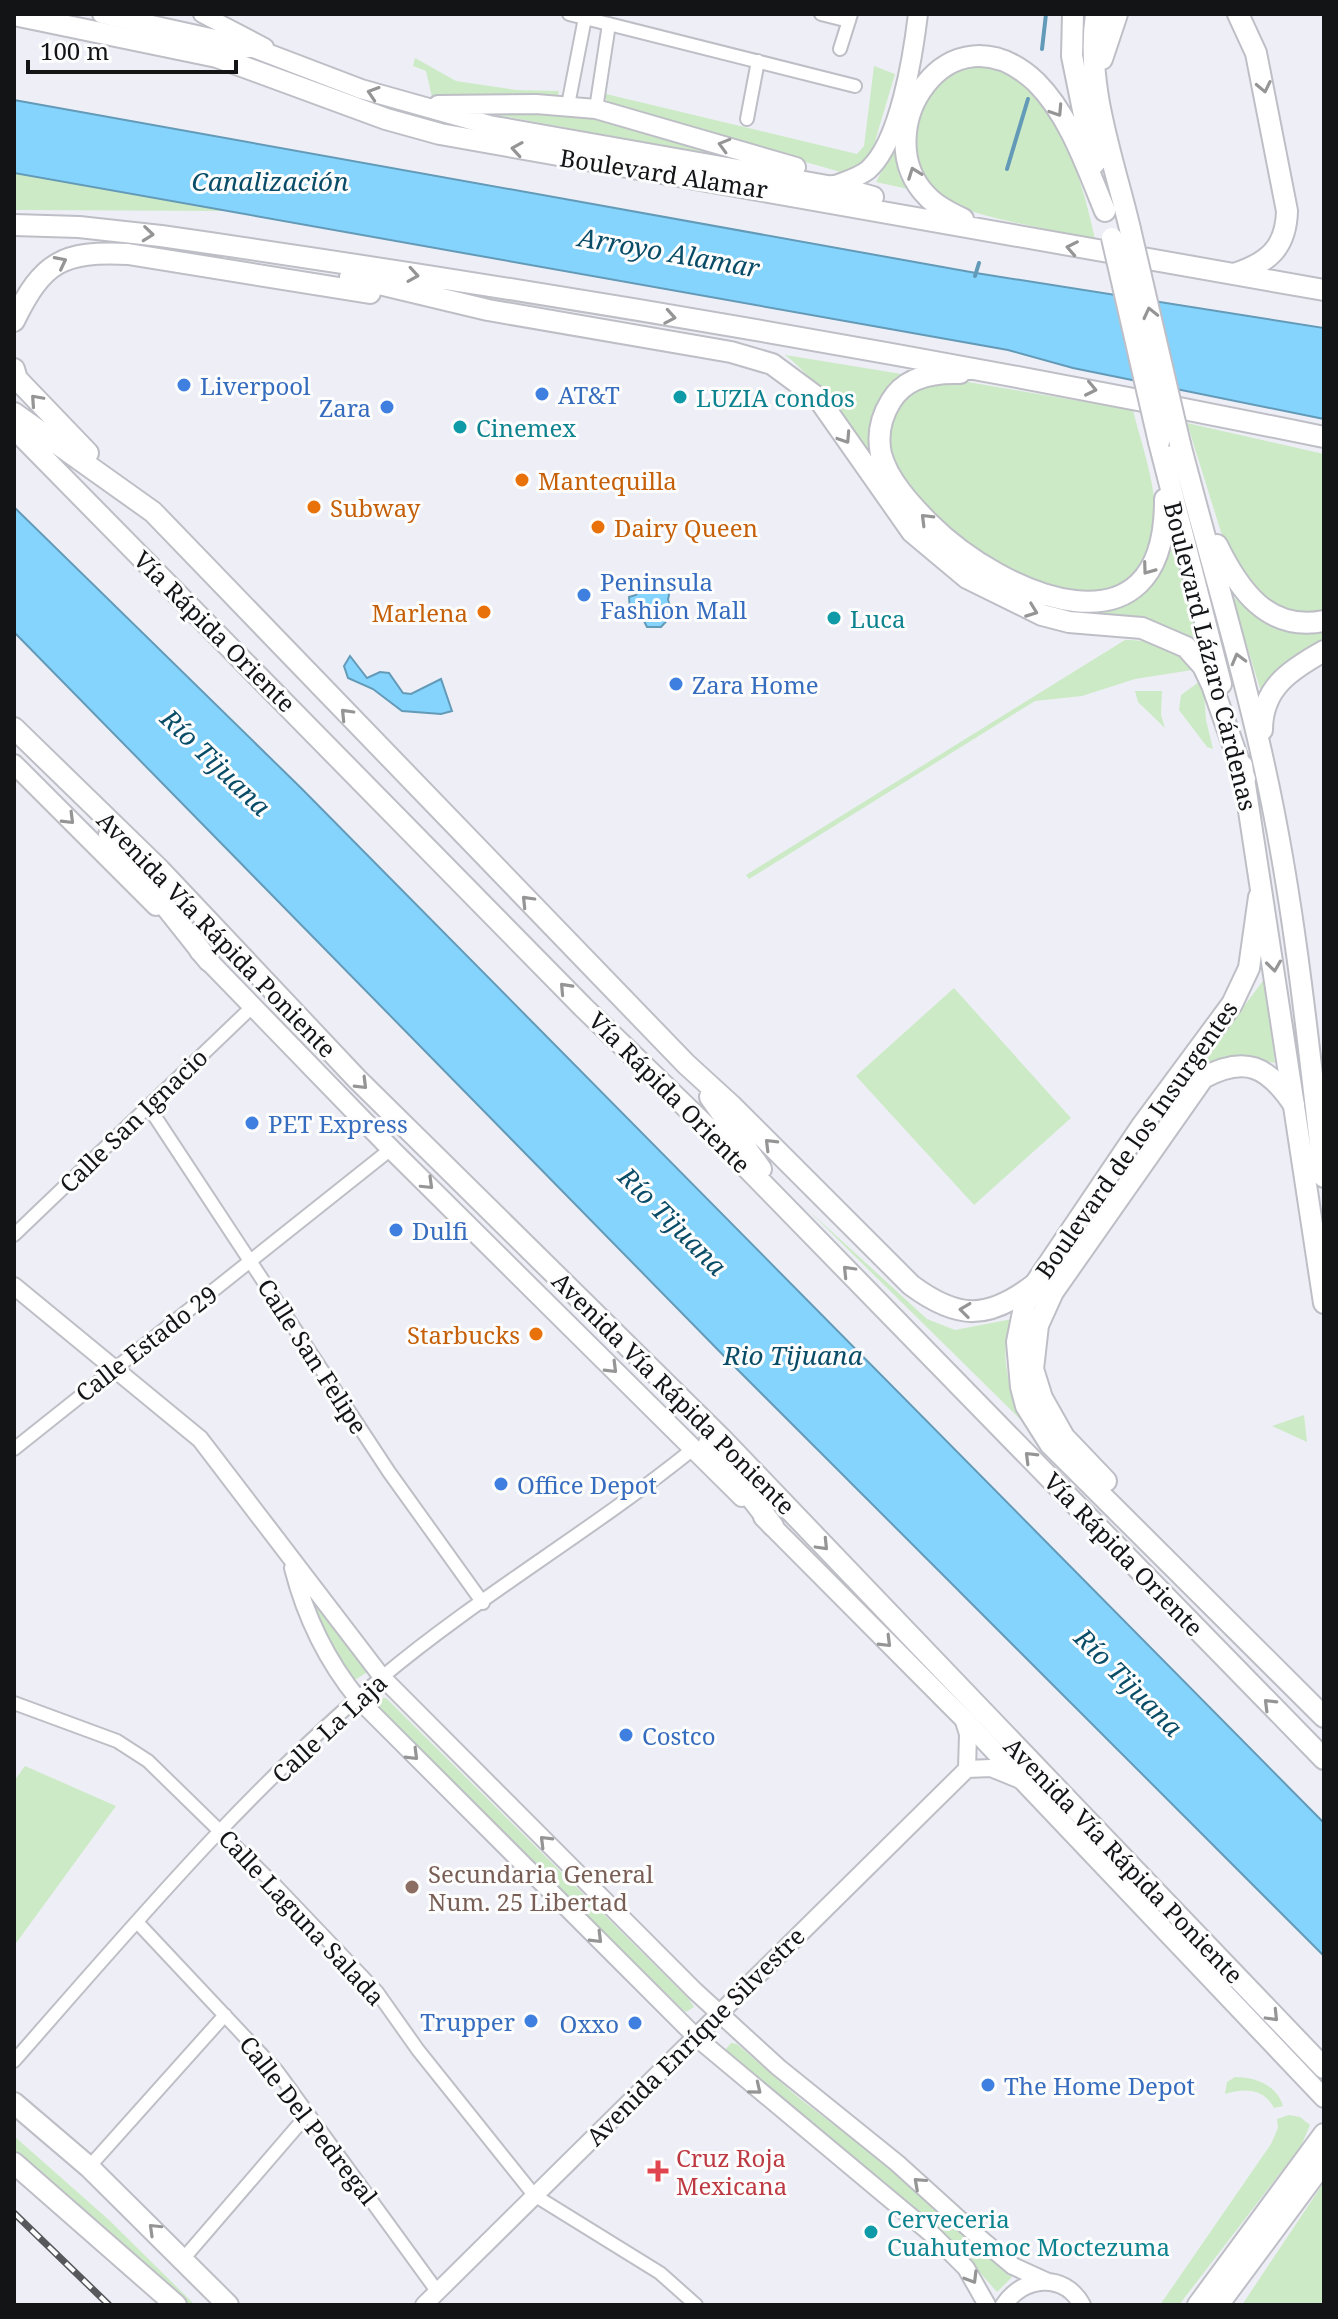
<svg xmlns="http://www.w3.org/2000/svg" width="1338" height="2319" font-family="'Noto Serif',serif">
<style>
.green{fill:#cceac5}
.water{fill:#85d4fd;stroke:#639ab8;stroke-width:2}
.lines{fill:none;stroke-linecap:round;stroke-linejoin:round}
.stream{stroke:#639ab8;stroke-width:4}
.minor-casing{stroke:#bebfc6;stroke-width:16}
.tertiary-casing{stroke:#bebfc6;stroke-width:20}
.secondary-casing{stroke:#bebfc6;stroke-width:22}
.primary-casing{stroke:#bebfc6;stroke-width:24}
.trunk-casing{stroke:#bebfc6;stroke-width:24}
.minor{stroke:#fff;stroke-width:12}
.tertiary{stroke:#fff;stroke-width:16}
.secondary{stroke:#fff;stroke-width:18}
.primary{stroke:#fff;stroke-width:20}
.trunk{stroke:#fff;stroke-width:20}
.rail-casing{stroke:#57585c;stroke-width:7}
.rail{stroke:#fdfdfe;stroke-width:4;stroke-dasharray:12;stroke-linecap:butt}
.trunk-bridge-casing{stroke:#bebfc6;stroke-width:24;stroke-linecap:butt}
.trunk-bridge{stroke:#fff;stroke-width:20}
.oneway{stroke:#959596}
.shop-dot{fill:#3f7fe0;stroke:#fdfdfe;stroke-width:3}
.culture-dot{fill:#0f9aa8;stroke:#fdfdfe;stroke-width:3}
.food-dot{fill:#e8710a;stroke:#fdfdfe;stroke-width:3}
.education-dot{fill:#8d6e63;stroke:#fdfdfe;stroke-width:3}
.health-dot{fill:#e0444e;stroke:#fdfdfe;stroke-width:3}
.labels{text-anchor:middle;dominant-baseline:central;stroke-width:6;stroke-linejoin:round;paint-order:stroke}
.street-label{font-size:24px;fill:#131416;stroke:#fdfdfe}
.shop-label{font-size:24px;fill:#366cbe;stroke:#fdfdfe;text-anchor:start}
.culture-label{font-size:24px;fill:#0d838f;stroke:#fdfdfe;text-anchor:start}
.food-label{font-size:24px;fill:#c56008;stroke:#fdfdfe;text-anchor:start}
.education-label{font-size:24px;fill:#785e54;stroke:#fdfdfe;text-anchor:start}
.health-label{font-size:24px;fill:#be3a42;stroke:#fdfdfe;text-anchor:start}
.water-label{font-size:26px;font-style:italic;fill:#094c67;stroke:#fdfdfe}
</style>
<rect width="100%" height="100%" fill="#eeeff6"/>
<!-- green -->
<path class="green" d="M415 58 456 81 516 90 559 91 557 100 432 97 426 71 413 66Z
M960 64C971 64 987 62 997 66 1058 94 1082 179 1095 239 1061 231 958 216 937 194 924 181 918 163 916 145 912 104 933 87 960 64Z
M874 66 895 74 871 155 864 165 844 173 611 106 605 98 606 94 857 154 864 146Z
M475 111 589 116 729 158Z
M894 148 899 175 908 189 876 182Z
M14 173 228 211 14 210Z
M785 355 914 376C754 463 1121 750 1173 537L1205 653C1159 610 1124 626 1068 617 1038 612 1009 598 983 583 926 552 889 500 855 446 834 413 817 379 785 355Z
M950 379 1133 410C1145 460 1174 528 1138 573 1131 583 1113 591 1102 598L1012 579 917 505 888 455V425L904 396 925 383Z
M1187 423 1324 454V616L1277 610 1230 561Z
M1231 594C1258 622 1284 634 1324 630V646L1262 695Z
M1125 640C1150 640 1179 646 1192 670L1135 679 1082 696 1035 701 749 879 746 875Z
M1203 679 1206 720 1213 749 1207 747 1179 710 1181 695Z
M1135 691H1162L1161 715 1165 728 1138 702Z
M1265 978 1275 1063 1240 1055 1200 1065Z
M954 988 1071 1118 974 1205 856 1076Z
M806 1208 927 1319 955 1330 1012 1319C997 1355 1010 1393 1026 1425Z
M1304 1415 1307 1442 1272 1426Z
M308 1593 369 1671 355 1680 348 1676 306 1598Z
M379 1698H386L688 1998 694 2007 686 2012 681 2008 377 1707Z
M25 1766 116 1806 14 1946V1781Z
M731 2043 737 2044 799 2098 885 2164 1000 2266 1014 2275 997 2292 947 2235 730 2056 725 2050Z
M1235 2077C1255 2077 1277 2085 1283 2106L1274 2108C1264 2088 1244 2088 1225 2094L1227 2082Z
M1289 2115 1300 2117 1310 2125 1301 2146 1179 2305H1160L1271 2144 1278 2128 1277 2119Z
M14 2136 109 2220 195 2305H181L14 2156Z
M1324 2182V2305H1242Z"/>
<!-- water -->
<path class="water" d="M14 100 976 273 1324 328V419L1073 368 1008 350 14 173Z
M14 507 301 788 1324 1823V1956L724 1356 14 632Z
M665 583 670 589 668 600 673 614 661 627H647L641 615 630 610 629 597 636 595 641 587Z
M350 656 367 678 380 672 389 673 403 693 411 694 441 679 452 711 441 714 402 711 373 689 348 678 344 666Z"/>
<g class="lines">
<!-- stream -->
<path class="stream" d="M1042 49 1046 14
M1007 169 1028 99
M975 276 979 263"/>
<!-- minor casing -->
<g class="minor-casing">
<path id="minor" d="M569 14 855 86
M821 14 849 21
M840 49 851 14
M568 105 585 18
M596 109 609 24
M747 119 758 61
M148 1106 389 1472 483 1603
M14 1235 253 1006
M14 1449 391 1149
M14 1703 117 1741 148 1761 275 1885 377 1992 418 2050 534 2195 660 2273 696 2305
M137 1922 277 2071 437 2291
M14 2061C131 1928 245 1792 381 1678 480 1595 593 1530 693 1449
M89 2167 225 2015
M184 2258 308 2114"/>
</g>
<!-- tertiary casing -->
<g class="tertiary-casing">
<path id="tertiary" d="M202 14 265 47
M14 1286 200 1439 382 1677 695 1991 778 2067 897 2163 982 2240 1013 2266 1046 2281
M293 1568C305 1615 327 1661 358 1699L697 2038 934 2236 966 2268 987 2305
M967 1769 991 1768 1018 1779
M424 2305 967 1769 968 1734 963 1718
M1004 2305C1023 2276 1064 2272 1082 2305"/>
</g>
<!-- secondary casing -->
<g class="secondary-casing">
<path id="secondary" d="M102 14 251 47 361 89 489 125 833 186C845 181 858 178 868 170 900 142 913 55 918 14
M438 105 536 104 596 109 796 167
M14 764 156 906
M199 951 391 1149 742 1497
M763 1517 963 1718 1324 2098"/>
</g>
<!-- primary casing -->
<g class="primary-casing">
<path id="primary" d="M1259 897 1249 968 1232 1004 1141 1127 1035 1284 1024 1307 1017 1342 1021 1387 1026 1406 1050 1444 1324 1717
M1106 1481 1064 1437 1042 1398 1033 1369 1038 1325 1053 1292 1203 1078C1245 1055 1268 1066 1294 1105
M14 2103 89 2167 228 2305
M14 2163 176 2305"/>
</g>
<!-- trunk casing -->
<g class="trunk-casing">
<path id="trunk" d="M1073 14 1072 56 1094 164
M1096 14C1085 86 1114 160 1130 229
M14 15 217 57 386 119 440 134 1324 290
M203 47H251
M1102 59 1117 14
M833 186 873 197
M963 219C950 213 936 206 927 196 865 133 948 0 1036 82 1070 116 1087 168 1105 211
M14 225 79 227 161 236C550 292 938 358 1324 437
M1234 274C1268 263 1286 248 1287 211L1256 53 1238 14
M350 277 488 310 731 352 772 364 818 398 912 532 967 578 1042 615 1069 622 1142 628 1186 647 1203 666 1212 685 1245 779
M14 321C43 261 63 251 128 254L370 293
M14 369 17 379 88 453
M960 373C933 372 905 377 891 401 881 417 877 435 881 454 888 480 910 504 929 523 1002 596 1166 666 1165 499
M14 413 153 512 686 1064 732 1106 911 1285C958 1320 988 1320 1035 1284
M14 428 583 1007 716 1136 1324 1759
M1159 442 1221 684
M1180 444C1211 564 1248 682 1272 803 1297 927 1309 1052 1324 1177
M1217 545C1239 590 1268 632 1324 621
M14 728 160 870 357 1079 721 1438 1324 2068
M1262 730C1262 688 1290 670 1324 651
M1242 765 1324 1303
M109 835 209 961
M710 1097 761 1169
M709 1443 773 1526
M1198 2305 1324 2134
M1218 2305 1324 2162"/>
</g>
<!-- minor -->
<use href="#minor" class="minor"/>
<!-- tertiary -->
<use href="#tertiary" class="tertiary"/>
<!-- secondary -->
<use href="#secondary" class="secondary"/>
<!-- primary -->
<use href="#primary" class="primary"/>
<!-- trunk -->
<use href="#trunk" class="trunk"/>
<!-- rail casing -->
<g class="rail-casing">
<path id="rail" d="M14 2213 109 2305"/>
</g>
<!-- rail -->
<use href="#rail" class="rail"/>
<!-- trunk-bridge casing -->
<g class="trunk-bridge-casing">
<path id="trunk-bridge" d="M1130 229 1180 444
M1112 238 1159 442"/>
</g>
<!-- trunk-bridge -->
<use href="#trunk-bridge" class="trunk-bridge"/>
</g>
<!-- one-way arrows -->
<defs><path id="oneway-chevron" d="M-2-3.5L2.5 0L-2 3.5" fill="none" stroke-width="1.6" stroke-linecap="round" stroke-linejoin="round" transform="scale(2)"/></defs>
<g class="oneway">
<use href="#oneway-chevron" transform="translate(1264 87) rotate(78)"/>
<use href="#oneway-chevron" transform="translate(373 93) rotate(-162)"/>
<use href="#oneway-chevron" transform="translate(1057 111) rotate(57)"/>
<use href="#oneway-chevron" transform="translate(724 145) rotate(-164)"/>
<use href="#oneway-chevron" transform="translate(517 149) rotate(-171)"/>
<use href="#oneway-chevron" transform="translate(914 173) rotate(-110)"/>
<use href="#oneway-chevron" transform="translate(148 234) rotate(6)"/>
<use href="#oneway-chevron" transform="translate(1072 248) rotate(-169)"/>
<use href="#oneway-chevron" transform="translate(61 262) rotate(-27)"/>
<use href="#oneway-chevron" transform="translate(413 275) rotate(9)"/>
<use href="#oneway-chevron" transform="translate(1150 313) rotate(-103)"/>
<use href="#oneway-chevron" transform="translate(670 317) rotate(10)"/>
<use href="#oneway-chevron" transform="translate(1091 389) rotate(12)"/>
<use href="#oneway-chevron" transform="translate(36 400) rotate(-132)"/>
<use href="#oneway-chevron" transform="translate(845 438) rotate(57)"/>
<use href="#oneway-chevron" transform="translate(926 519) rotate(-135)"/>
<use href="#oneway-chevron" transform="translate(1148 569) rotate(126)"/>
<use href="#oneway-chevron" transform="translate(1032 611) rotate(21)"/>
<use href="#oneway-chevron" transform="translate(1238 659) rotate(-105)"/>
<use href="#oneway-chevron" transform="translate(346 714) rotate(-134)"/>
<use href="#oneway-chevron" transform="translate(69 819) rotate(45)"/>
<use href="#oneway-chevron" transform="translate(527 901) rotate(-134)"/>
<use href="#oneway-chevron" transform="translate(1274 966) rotate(82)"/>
<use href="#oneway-chevron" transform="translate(565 988) rotate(-133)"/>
<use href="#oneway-chevron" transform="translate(362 1084) rotate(45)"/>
<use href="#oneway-chevron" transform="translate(770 1144) rotate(-135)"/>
<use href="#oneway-chevron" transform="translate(428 1184) rotate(44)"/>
<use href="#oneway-chevron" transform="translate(848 1271) rotate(-134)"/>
<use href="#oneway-chevron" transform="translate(965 1310) rotate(-173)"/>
<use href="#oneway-chevron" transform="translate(612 1368) rotate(45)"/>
<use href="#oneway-chevron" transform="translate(1030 1457) rotate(-135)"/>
<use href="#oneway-chevron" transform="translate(823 1545) rotate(46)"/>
<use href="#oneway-chevron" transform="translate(886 1642) rotate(45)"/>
<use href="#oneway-chevron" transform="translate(1269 1704) rotate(-135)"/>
<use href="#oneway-chevron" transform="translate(413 1755) rotate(45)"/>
<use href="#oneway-chevron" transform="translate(545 1841) rotate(-135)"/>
<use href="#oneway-chevron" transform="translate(597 1938) rotate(45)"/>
<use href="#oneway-chevron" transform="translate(1273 2016) rotate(46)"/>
<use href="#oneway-chevron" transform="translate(756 2089) rotate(39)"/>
<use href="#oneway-chevron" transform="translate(919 2183) rotate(-138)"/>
<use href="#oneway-chevron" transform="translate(154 2229) rotate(-136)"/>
<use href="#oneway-chevron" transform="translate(972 2278) rotate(59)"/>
</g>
<!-- markers -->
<g class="shop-dot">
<circle cx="184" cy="385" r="8"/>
<circle cx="542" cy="394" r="8"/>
<circle cx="387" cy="407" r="8"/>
<circle cx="584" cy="595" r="8"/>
<circle cx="676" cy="684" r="8"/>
<circle cx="252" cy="1123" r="8"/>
<circle cx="396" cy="1230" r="8"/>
<circle cx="501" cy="1484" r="8"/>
<circle cx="626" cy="1735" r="8"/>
<circle cx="531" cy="2021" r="8"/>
<circle cx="635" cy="2023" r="8"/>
<circle cx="988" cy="2085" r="8"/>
</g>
<g class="culture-dot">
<circle cx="680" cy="397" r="8"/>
<circle cx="460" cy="427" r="8"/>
<circle cx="834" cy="618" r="8"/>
<circle cx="871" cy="2232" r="8"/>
</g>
<g class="food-dot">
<circle cx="522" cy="480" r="8"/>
<circle cx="314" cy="507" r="8"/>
<circle cx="598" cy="527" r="8"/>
<circle cx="484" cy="612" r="8"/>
<circle cx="536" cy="1334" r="8"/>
</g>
<circle class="education-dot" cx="412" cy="1887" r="8"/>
<path class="health-dot" d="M654 2159h8v8h8v8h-8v8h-8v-8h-8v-8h8z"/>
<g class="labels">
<!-- street labels -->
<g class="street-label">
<text transform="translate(664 173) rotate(9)">Boulevard Alamar</text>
<text transform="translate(215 631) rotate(45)">Vía Rápida Oriente</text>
<text transform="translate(1211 656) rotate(76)">Boulevard Lázaro Cárdenas</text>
<text transform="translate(217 934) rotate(46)">Avenida Vía Rápida Poniente</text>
<text transform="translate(670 1092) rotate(45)">Vía Rápida Oriente</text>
<text transform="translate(133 1120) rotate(-44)">Calle San Ignacio</text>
<text transform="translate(1136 1139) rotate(-55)">Boulevard de los Insurgentes</text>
<text transform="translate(146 1343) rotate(-38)">Calle Estado 29</text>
<text transform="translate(313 1356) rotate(57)">Calle San Felipe</text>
<text transform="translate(674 1393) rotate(45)">Avenida Vía Rápida Poniente</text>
<text transform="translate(1124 1554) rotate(46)">Vía Rápida Oriente</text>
<text transform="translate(329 1728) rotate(-43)">Calle La Laja</text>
<text transform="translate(1124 1860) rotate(46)">Avenida Vía Rápida Poniente</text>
<text transform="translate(302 1917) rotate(47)">Calle Laguna Salada</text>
<text transform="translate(695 2036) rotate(-45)">Avenida Enríque Silvestre</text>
<text transform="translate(309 2120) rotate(52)">Calle Del Pedregal</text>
</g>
<!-- shop labels -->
<g class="shop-label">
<text x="200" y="385">Liverpool</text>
<text x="558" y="394">AT&amp;T</text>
<text x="371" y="407" text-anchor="end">Zara</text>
<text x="600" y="581">Peninsula<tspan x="600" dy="28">Fashion Mall</tspan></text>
<text x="692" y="684">Zara Home</text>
<text x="268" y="1123">PET Express</text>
<text x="412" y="1230">Dulfi</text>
<text x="517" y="1484">Office Depot</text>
<text x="642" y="1735">Costco</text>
<text x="515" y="2021" text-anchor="end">Trupper</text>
<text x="619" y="2023" text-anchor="end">Oxxo</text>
<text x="1004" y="2085">The Home Depot</text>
</g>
<!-- culture labels -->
<g class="culture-label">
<text x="696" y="397">LUZIA condos</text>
<text x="476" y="427">Cinemex</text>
<text x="850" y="618">Luca</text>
<text x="887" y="2218">Cerveceria<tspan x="887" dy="28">Cuahutemoc Moctezuma</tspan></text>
</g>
<!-- food labels -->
<g class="food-label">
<text x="538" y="480">Mantequilla</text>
<text x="330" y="507">Subway</text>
<text x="614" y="527">Dairy Queen</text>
<text x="468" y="612" text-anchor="end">Marlena</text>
<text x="520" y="1334" text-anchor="end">Starbucks</text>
</g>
<!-- education labels -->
<g class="education-label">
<text x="428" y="1873">Secundaria General<tspan x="428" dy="28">Num. 25 Libertad</tspan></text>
</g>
<!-- health labels -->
<g class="health-label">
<text x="676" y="2157">Cruz Roja<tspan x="676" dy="28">Mexicana</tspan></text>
</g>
<!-- water labels -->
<g class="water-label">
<text x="270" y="181">Canalización</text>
<text transform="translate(669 252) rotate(10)">Arroyo Alamar</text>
<text transform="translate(216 762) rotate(44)">Río Tijuana</text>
<text transform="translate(673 1221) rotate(45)">Río Tijuana</text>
<text x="793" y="1355">Rio Tijuana</text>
<text transform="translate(1129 1682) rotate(45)">Río Tijuana</text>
</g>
</g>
<!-- border -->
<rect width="1338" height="2319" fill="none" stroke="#131416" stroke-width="32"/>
<!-- scale -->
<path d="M28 60v12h208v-12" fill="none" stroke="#131416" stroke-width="4"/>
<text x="40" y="60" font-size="24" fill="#131416" stroke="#fdfdfe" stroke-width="6" paint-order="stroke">100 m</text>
</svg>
